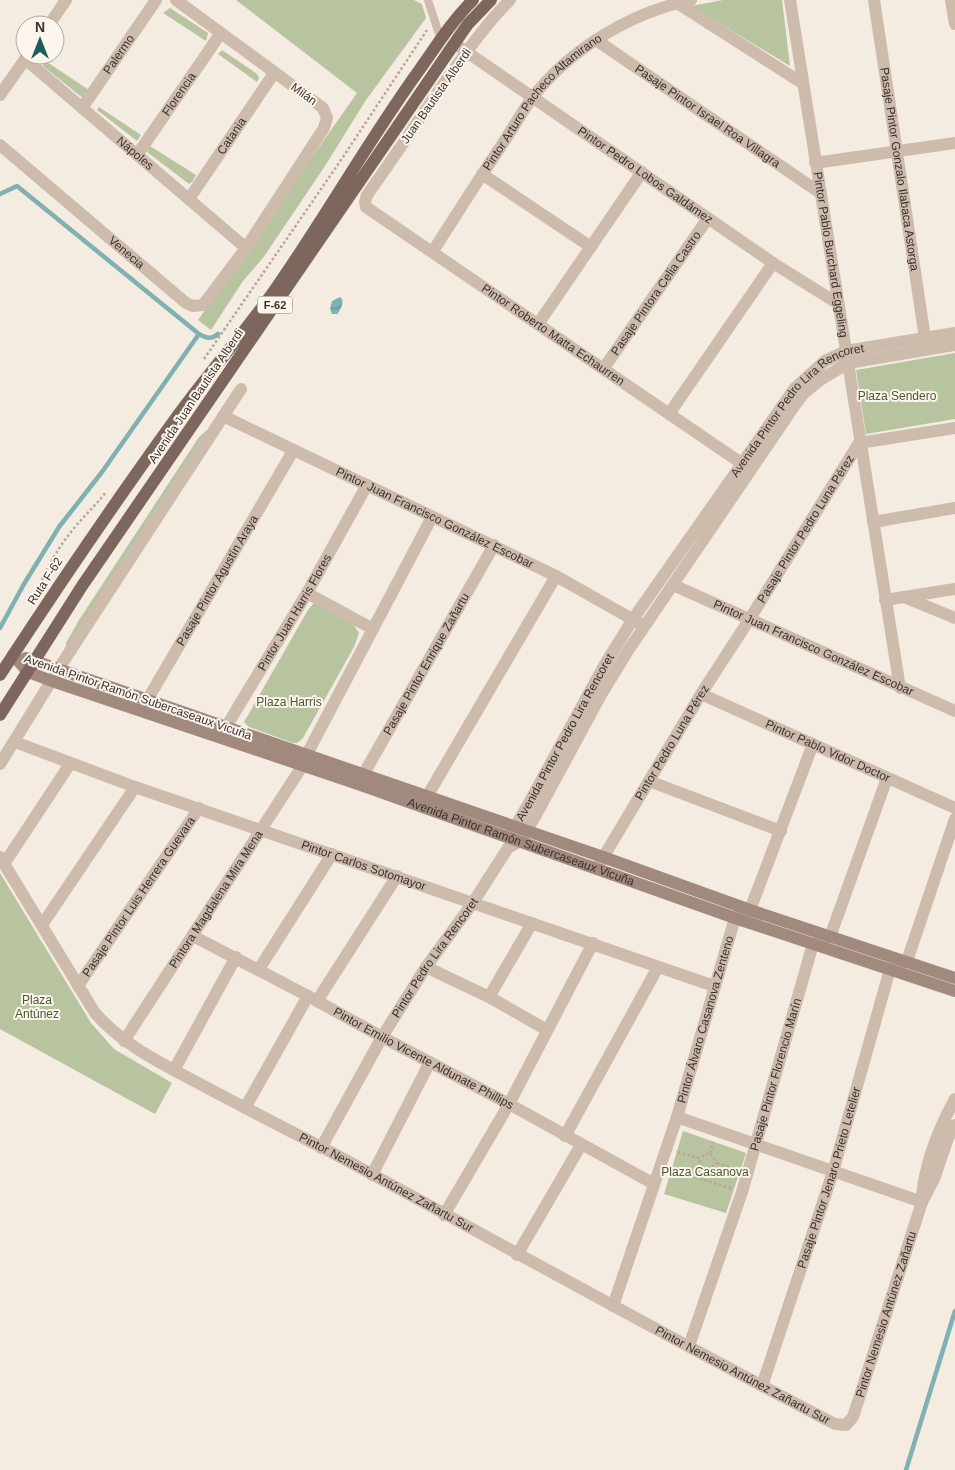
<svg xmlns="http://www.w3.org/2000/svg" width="955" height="1470" font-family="Helvetica,sans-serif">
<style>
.green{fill:#b8c4a0}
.water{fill:url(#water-waves)}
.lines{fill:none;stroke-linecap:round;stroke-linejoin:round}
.stream{stroke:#7fb0b2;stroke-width:4.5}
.path{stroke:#b9a596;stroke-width:2.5;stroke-dasharray:2.5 2.5;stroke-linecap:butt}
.lane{stroke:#cdbbac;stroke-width:8}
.street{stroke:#cdbbac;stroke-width:12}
.secondary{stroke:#a18a7d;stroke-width:12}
.primary{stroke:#7d675c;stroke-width:12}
.labels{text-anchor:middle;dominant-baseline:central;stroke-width:4;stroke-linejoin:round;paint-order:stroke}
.shield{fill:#fbf5ee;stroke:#756b66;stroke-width:1}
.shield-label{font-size:11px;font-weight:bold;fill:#3b302b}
.street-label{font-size:12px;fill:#3b302b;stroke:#fbf5ee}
.park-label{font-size:12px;fill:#4a5a2e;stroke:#fbf5ee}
</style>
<defs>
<pattern id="water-waves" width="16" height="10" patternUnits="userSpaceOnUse" patternTransform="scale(1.25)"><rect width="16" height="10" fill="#7fb0b2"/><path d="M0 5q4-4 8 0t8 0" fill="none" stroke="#699091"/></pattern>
</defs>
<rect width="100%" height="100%" fill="#f4ebe1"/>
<!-- green -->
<path class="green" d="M236 0H414L422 4 426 18 366 100 325 166 263 258 243 281 211 330 198 320 357 93Z
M723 0H782L790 66 691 6Z
M170 8 208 33 206 41 163 13Z
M222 50 257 74 259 78 257 82 218 54Z
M44 60 89 90 84 99 43 66Z
M99 107 141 135 137 141 97 110Z
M150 146 196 175 193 181 189 184 147 152Z
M955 353V419L866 434 856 370Z
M207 430 208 431 66 648V643L79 620 199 437Z
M313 604H317L353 624 359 633 354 647 303 738 297 743H293L249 727 244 722 308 610Z
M0 873 91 1023 114 1049 172 1083 155 1114 0 1029Z
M683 1131 746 1153 726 1213 664 1194Z"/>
<!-- water -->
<path class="water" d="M340 297 342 299C344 303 340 311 337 314H332L330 309 332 301Z"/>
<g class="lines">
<!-- stream -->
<path class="stream" d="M0 194 17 186 199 334C206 338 211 340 218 334
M0 628 24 584 59 527 102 472 199 334
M906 1470 955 1311"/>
<!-- path -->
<path class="path" d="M204 359 341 160 427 30
M34 598C44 573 57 548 75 527 85 515 96 505 106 492
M678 1152 698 1158 710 1153 717 1163 705 1171 698 1158
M710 1153 713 1142
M717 1163 737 1169
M671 1170 731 1188"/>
<!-- lane -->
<path class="lane" d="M428 0 441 40"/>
<!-- street -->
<g class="street">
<path id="s1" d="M510 0C488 22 470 47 452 72 423 113 396 155 367 195L365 202 366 207 747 467"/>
<path id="s2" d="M790 0 900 688"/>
<path id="s3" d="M874 0 925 338"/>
<path d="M951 0 955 24"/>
<path d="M677 3 802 83"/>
<path d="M49 25 66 0"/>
<path id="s4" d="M596 40 819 192"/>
<path id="s5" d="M461 48 773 263 837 303"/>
<path id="s6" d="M25 59 246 248"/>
<path d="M0 95 28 55"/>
<path id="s7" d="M82 108 156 0"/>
<path id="s8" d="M0 145 186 303 193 306 203 305 246 248 324 128 327 118 323 108 176 0"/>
<path id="s9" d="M137 155 221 33"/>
<path d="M815 163 955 143"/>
<path d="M482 174 591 247"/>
<path id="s10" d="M189 199 274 73"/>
<path id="s11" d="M433 251C456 215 479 179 503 143 513 128 522 112 532 98 570 49 630 13 691 0"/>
<path d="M538 324 642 172"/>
<path id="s12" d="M604 368 708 218"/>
<path d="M669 414 773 263"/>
<path id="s13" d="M223 416 556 576 639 623"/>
<path d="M873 522 955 508"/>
<path id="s14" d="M673 585 955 711"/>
<path d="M307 593 373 629"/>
<path d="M904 597 955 618"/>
<path d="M885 600 955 589"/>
<path id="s15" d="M701 694 955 808"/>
<path id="s16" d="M142 709 293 451"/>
<path id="s17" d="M223 737 226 727 307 593 367 485"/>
<path id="s18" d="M15 742 135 787 714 986"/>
<path d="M0 764 63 662 241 389"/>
<path d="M649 781 781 831"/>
<path id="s19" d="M358 784 494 545"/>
<path d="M422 805 556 576"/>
<path id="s20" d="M510 835 529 803 604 666 633 619 795 388 825 361 846 351 955 333"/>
<path id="s21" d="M0 857 95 1013C124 1046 163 1064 200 1084 243 1107 286 1129 329 1151 498 1242 665 1336 835 1424L846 1425 853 1417 922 1202 934 1179 948 1138 955 1125"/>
<path d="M4 864 70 764"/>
<path id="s22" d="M598 866 701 694 749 620 859 443 955 428"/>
<path d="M42 925 135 787"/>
<path id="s23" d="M193 936 308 996 382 1037 509 1104 654 1184"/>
<path d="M426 967 489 997 547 1030"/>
<path d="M259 969 332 854"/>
<path id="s24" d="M78 986 199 808"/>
<path d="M489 997 532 923"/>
<path d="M317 1001 397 876"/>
<path id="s25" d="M124 1041 303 765 306 756 432 517"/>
<path d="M174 1070 236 957"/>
<path d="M245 1108 308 996"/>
<path d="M677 1117 922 1202"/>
<path d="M565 1136 658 967"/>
<path id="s26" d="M321 1148 382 1037 426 967 472 904 508 848 520 841 536 815 602 693 629 649 795 405 804 393 820 380 848 363 955 345"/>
<path d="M372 1175 430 1062"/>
<path d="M922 1197C925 1162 938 1130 955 1099"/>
<path d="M444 1215 509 1104 593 943"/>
<path d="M517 1255 581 1145"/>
<path id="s27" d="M613 1306 677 1117 735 918 750 910 813 744"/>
<path id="s28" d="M689 1346 742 1192 813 944 830 937 887 778"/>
<path id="s29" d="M762 1386 833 1172 890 969 907 961 955 819"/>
</g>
<!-- secondary -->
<g class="secondary">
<path id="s30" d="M13 655 28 672 52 681 358 784 735 918 955 991"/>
<path d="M26 658 603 857 750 910 955 978"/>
</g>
<!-- primary -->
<path class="primary" d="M0 675C56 589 113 505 173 422 205 377 242 336 274 291 325 218 368 141 420 69 437 45 452 21 473 0
M0 715 82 586 454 44 468 24 491 0"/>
</g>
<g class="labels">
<!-- shield labels -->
<rect class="shield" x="257.5" y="296.5" width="35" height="17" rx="4"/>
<g class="shield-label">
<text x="275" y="305">F-62</text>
</g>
<!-- street labels -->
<g class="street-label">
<text stroke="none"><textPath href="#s7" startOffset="65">Palermo</textPath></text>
<text stroke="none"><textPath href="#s9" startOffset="74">Florencia</textPath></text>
<text transform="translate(304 94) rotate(36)">Milán</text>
<text transform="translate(436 96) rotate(-55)">Juan Bautista Alberdi</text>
<text stroke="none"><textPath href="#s11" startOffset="186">Pintor Arturo Pacheco Altamirano</textPath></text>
<text stroke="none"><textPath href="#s4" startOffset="135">Pasaje Pintor Israel Roa Villagra</textPath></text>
<text stroke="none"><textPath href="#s10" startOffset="76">Catania</textPath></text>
<text stroke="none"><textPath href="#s6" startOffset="145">Nápoles</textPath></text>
<text stroke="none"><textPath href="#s3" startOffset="171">Pasaje Pintor Gonzalo Ilabaca Astorga</textPath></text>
<text stroke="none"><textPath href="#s5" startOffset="224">Pintor Pedro Lobos Galdámez</textPath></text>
<text stroke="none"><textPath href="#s8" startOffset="166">Venecia</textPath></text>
<text stroke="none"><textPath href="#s2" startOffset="258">Pintor Pablo Burchard Eggeling</textPath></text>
<text stroke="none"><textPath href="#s12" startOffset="91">Pasaje Pintora Celia Castro</textPath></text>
<text stroke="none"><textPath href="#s1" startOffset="481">Pintor Roberto Matta Echaurren</textPath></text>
<text transform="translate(196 396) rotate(-56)">Avenida Juan Bautista Alberdi</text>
<text stroke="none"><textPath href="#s20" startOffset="518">Avenida Pintor Pedro Lira Rencoret</textPath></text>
<text stroke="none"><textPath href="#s13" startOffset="235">Pintor Juan Francisco González Escobar</textPath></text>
<text stroke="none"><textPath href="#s22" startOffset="396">Pasaje Pintor Pedro Luna Pérez</textPath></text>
<text transform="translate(45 581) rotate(-57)">Ruta F-62</text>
<text stroke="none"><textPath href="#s16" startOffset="149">Pasaje Pintor Agustín Araya</textPath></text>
<text stroke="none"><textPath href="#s17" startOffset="144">Pintor Juan Harris Flores</textPath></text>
<text stroke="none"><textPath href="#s14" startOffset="154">Pintor Juan Francisco González Escobar</textPath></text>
<text stroke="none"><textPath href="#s19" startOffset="138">Pasaje Pintor Enrique Zañartu</textPath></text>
<text transform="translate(138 697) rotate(19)">Avenida Pintor Ramón Subercaseaux Vicuña</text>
<text stroke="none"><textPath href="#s20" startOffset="112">Avenida Pintor Pedro Lira Rencoret</textPath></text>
<text stroke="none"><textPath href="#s22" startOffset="144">Pintor Pedro Luna Pérez</textPath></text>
<text stroke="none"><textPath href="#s15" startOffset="139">Pintor Pablo Vidor Doctor</textPath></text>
<text stroke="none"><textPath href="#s30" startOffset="544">Avenida Pintor Ramón Subercaseaux Vicuña</textPath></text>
<text stroke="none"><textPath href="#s18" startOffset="370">Pintor Carlos Sotomayor</textPath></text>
<text stroke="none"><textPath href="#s24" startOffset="108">Pasaje Pintor Luis Herrera Guevara</textPath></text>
<text stroke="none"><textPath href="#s25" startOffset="169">Pintora Magdalena Mira Mena</textPath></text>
<text stroke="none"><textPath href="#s26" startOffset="222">Pintor Pedro Lira Rencoret</textPath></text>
<text stroke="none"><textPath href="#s27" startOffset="301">Pintor Álvaro Casanova Zenteno</textPath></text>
<text stroke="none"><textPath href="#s23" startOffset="261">Pintor Emilio Vicente Aldunate Phillips</textPath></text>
<text stroke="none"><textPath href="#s28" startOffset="285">Pasaje Pintor Florencio Marín</textPath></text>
<text stroke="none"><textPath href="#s29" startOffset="219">Pasaje Pintor Jenaro Prieto Letelier</textPath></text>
<text stroke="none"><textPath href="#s21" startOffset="521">Pintor Nemesio Antúnez Zañartu Sur</textPath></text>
<text stroke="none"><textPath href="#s21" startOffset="1160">Pintor Nemesio Antúnez Zañartu</textPath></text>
<text stroke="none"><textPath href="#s21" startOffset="926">Pintor Nemesio Antúnez Zañartu Sur</textPath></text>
</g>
<!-- park labels -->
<g class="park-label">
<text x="897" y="396">Plaza Sendero</text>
<text x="289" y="702">Plaza Harris</text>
<text x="37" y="1000">Plaza<tspan x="37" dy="14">Antúnez</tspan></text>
<text x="705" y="1172">Plaza Casanova</text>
</g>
</g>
<!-- north arrow -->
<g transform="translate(40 40)"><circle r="24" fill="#fbf5ee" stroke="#aea6a0"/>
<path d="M0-4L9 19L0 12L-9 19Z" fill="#1f5a5e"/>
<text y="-8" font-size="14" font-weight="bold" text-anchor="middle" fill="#3b302b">N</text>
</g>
</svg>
